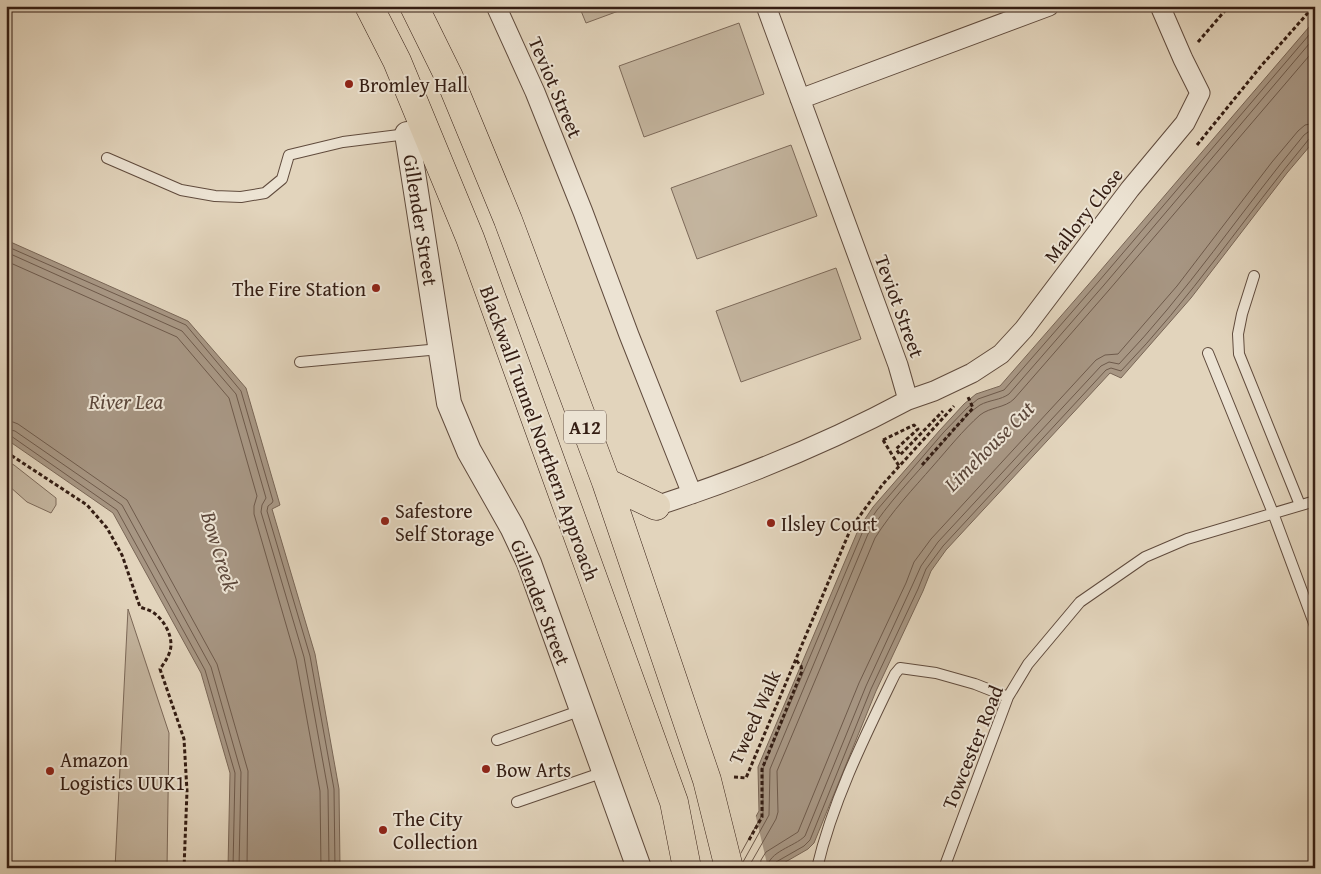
<svg xmlns="http://www.w3.org/2000/svg" width="1321" height="874" font-family="'Gentium Book Plus',serif">
<style>
.green{fill:#c4b59f;stroke:#7c6959}
.water{fill:#a79683;stroke:#796656}
.pier{fill:#e2d4bc}
.lines{fill:none;stroke-linecap:round;stroke-linejoin:round}
.shore{stroke:#6e5a4b;stroke-width:1}
.service-casing{stroke:#604b3d;stroke-width:12}
.minor-casing{stroke:#604b3d;stroke-width:21}
.tertiary-casing{stroke:#604b3d;stroke-width:26}
.trunk-casing{stroke:#341d13;stroke-width:29}
.path{stroke:#341d13;stroke-width:3;stroke-dasharray:4 2.5;stroke-linecap:butt}
.service{stroke:#ece3d3;stroke-width:10}
.minor{stroke:#ece3d3;stroke-width:19}
.tertiary{stroke:#ece3d3;stroke-width:24}
.trunk{stroke:#e2d4bc;stroke-width:28}
.poi-dot{fill:#8f2418;stroke:#ece3d3;stroke-width:2}
.labels{text-anchor:middle;dominant-baseline:central;stroke-width:4;stroke-linejoin:round;paint-order:stroke}
.shield{fill:#ece3d3;stroke:#6b584d;stroke-width:1}
.shield-label{font-size:19px;font-weight:bold;fill:#341d13}
.poi-label{font-size:20px;fill:#341d13;stroke:#ece3d3;text-anchor:start}
.street-label{font-size:20px;fill:#341d13;stroke:#ece3d3}
.water-label{font-size:21px;font-style:italic;fill:#5c473a;stroke:#ece3d3}
</style>
<rect width="100%" height="100%" fill="#e2d4bc"/>
<filter id="stains"><feTurbulence type="fractalNoise" baseFrequency=".004" numOctaves="4"/><feColorMatrix values="0 0 0 0 .2 0 0 0 0 .09 0 0 0 0 .02 0 0 0 .5 -.17"/></filter>
<radialGradient id="worn" r=".72"><stop offset=".6" stop-color="#630" stop-opacity="0"/><stop offset="1" stop-color="#630" stop-opacity=".3"/></radialGradient>
<!-- green -->
<path class="green" d="M579 6H632L586 23Z
M739 23 764 94 644 137 619 66Z
M791 145 817 216 697 259 671 188Z
M836 268 861 339 741 382 716 311Z
M6 461 14 465 56 498V505L51 513 27 502 9 486 6 485Z
M128 609 169 733 167 868H115Z"/>
<!-- water -->
<path class="water" d="M1315 20V140L1287 173 1191 298 1121 378 1110 373 946 550 931 571 923 591 876 691 814 843 808 849 775 868H727L759 811 758 767 859 528 873 507 940 430 964 404 976 394 1000 386 1095 277Z
M6 240 188 321 246 388 280 505 272 509 315 654 339 789 340 868H228L230 773 201 673 113 513 6 439Z"/>
<!-- pier -->
<path class="pier" d="M755 813 768 868H724L725 866Z"/>
<g class="lines">
<!-- shore -->
<path class="shore" d="M6 246 186 325 241 391 273 501 272 503 268 506 267 511 310 656 334 789 335 868
M6 252 182 331 236 394 266 498 262 505 261 512 304 657 328 790 329 868
M6 261 177 337 229 398 257 496 254 506V514L296 659 320 791 321 868
M6 421 13 422 18 424 127 500 217 664 248 771 247 868
M6 429 15 431 122 505 211 667 241 772 239 868
M6 435 11 436 117 510 205 670 235 773 233 868
M741 853 763 813V768L863 531 877 510 943 433 967 408 978 399 1004 390 1099 281 1315 28
M743 862 769 815 770 769 868 534C888 503 913 477 937 450 948 437 966 414 980 405 989 400 1001 400 1009 394L1104 285 1315 37
M748 868 776 819 778 812 777 771 875 538C892 511 913 489 933 466 948 449 963 430 980 415 990 407 1005 408 1014 399L1109 290 1315 49
M760 868 761 860 766 852 798 832 859 683 906 583 914 562 931 539 1096 360 1105 355 1118 354 1177 286 1272 162 1298 131 1305 125 1315 123
M767 868C769 851 794 847 805 836L866 686 912 586 921 566 938 542 1101 366 1109 362 1119 364C1187 293 1241 211 1304 135L1308 132 1315 131
M774 868V864L776 862 804 846 810 840 871 689 918 589 926 569 943 546 1106 370 1111 368 1121 371C1190 300 1245 216 1309 139L1315 137"/>
<!-- service casing -->
<g class="service-casing">
<path id="service" d="M107 158 181 190 215 196 241 197 265 193 282 179 289 155 343 142 407 134
M1254 276 1242 314 1238 334 1239 354 1300 505
M1208 353 1273 513 1315 626
M300 362 440 349
M497 740 582 710
M517 802 604 772
M817 868C833 800 865 736 895 674L900 668 936 673 975 684 1008 697
M944 868 1008 697 1028 664 1080 602 1145 557 1187 539 1315 501"/>
</g>
<!-- minor casing -->
<g class="minor-casing">
<path id="minor" d="M496 6 535 92 583 212 629 335 692 494
M800 99 1049 6
M908 400 934 391 972 373 1001 354 1024 329 1130 189 1185 123 1200 93 1183 59 1160 6
M656 506C742 478 828 443 908 400L898 365 766 6"/>
</g>
<!-- tertiary casing -->
<g class="tertiary-casing">
<path id="tertiary" d="M407 134 449 403 469 451 512 527 529 563 639 868"/>
</g>
<!-- trunk casing -->
<g class="trunk-casing">
<path id="trunk" d="M369 6 397 61 470 238 674 802 687 868
M414 6 449 77 508 220 606 482 707 780 729 868
M606 482 656 506"/>
</g>
<!-- path -->
<path class="path" d="M1198 42 1229 6
M1197 145 1261 66 1314 6
M883 440 914 425 918 429 896 449 900 455 943 411
M883 440 899 466
M6 452 87 505 107 528 122 555 140 607C145 609 150 610 154 613 165 621 174 638 170 651 168 658 164 663 160 669L184 739 187 791 184 868
M922 465 973 408 968 397
M734 777 746 778 851 528 883 484 954 406
M749 840 762 817V769L802 671 801 666 795 659"/>
<!-- service -->
<use href="#service" class="service"/>
<!-- minor -->
<use href="#minor" class="minor"/>
<!-- tertiary -->
<use href="#tertiary" class="tertiary"/>
<!-- trunk -->
<use href="#trunk" class="trunk"/>
</g>
<!-- markers -->
<g class="poi-dot">
<circle cx="349" cy="84" r="5"/>
<circle cx="376" cy="288" r="5"/>
<circle cx="385" cy="521" r="5"/>
<circle cx="771" cy="523" r="5"/>
<circle cx="486" cy="769" r="5"/>
<circle cx="50" cy="771" r="5"/>
<circle cx="383" cy="830" r="5"/>
</g>
<g class="labels">
<!-- shield labels -->
<rect class="shield" x="564" y="410.5" width="42" height="33" rx="4"/>
<g class="shield-label">
<text x="585" y="427">A12</text>
</g>
<!-- poi labels -->
<g class="poi-label">
<text x="359" y="84">Bromley Hall</text>
<text x="366" y="288" text-anchor="end">The Fire Station</text>
<text x="395" y="510">Safestore<tspan x="395" dy="23">Self Storage</tspan></text>
<text x="781" y="523">Ilsley Court</text>
<text x="60" y="759">Amazon<tspan x="60" dy="23">Logistics UUK1</tspan></text>
<text x="496" y="769">Bow Arts</text>
<text x="393" y="818">The City<tspan x="393" dy="23">Collection</tspan></text>
</g>
<!-- street labels -->
<g class="street-label">
<text transform="translate(556 87) rotate(67)">Teviot Street</text>
<text transform="translate(1083 215) rotate(-52)">Mallory Close</text>
<text transform="translate(421 220) rotate(81)">Gillender Street</text>
<text transform="translate(900 306) rotate(70)">Teviot Street</text>
<text transform="translate(540 433) rotate(70)">Blackwall Tunnel Northern Approach</text>
<text transform="translate(541 602) rotate(69)">Gillender Street</text>
<text transform="translate(754 717) rotate(-66)">Tweed Walk</text>
<text transform="translate(972 747) rotate(-68)">Towcester Road</text>
</g>
<!-- water labels -->
<g class="water-label">
<text x="126" y="401">River Lea</text>
<text transform="translate(989 446) rotate(-45)">Limehouse Cut</text>
<text transform="translate(220 551) rotate(73)">Bow Creek</text>
</g>
</g>
<!-- margin -->
<rect width="1321" height="874" fill="none" stroke="#e2d4bc" stroke-width="25"/>
<rect x="8" y="8" width="1306" height="859" fill="none" stroke="#341d13" stroke-width="2.5"/>
<rect x="12" y="12" width="1296" height="849" fill="none" stroke="#341d13"/>
<rect width="100%" height="100%" filter="url(#stains)"/>
<rect width="100%" height="100%" fill="url(#worn)"/>
</svg>
